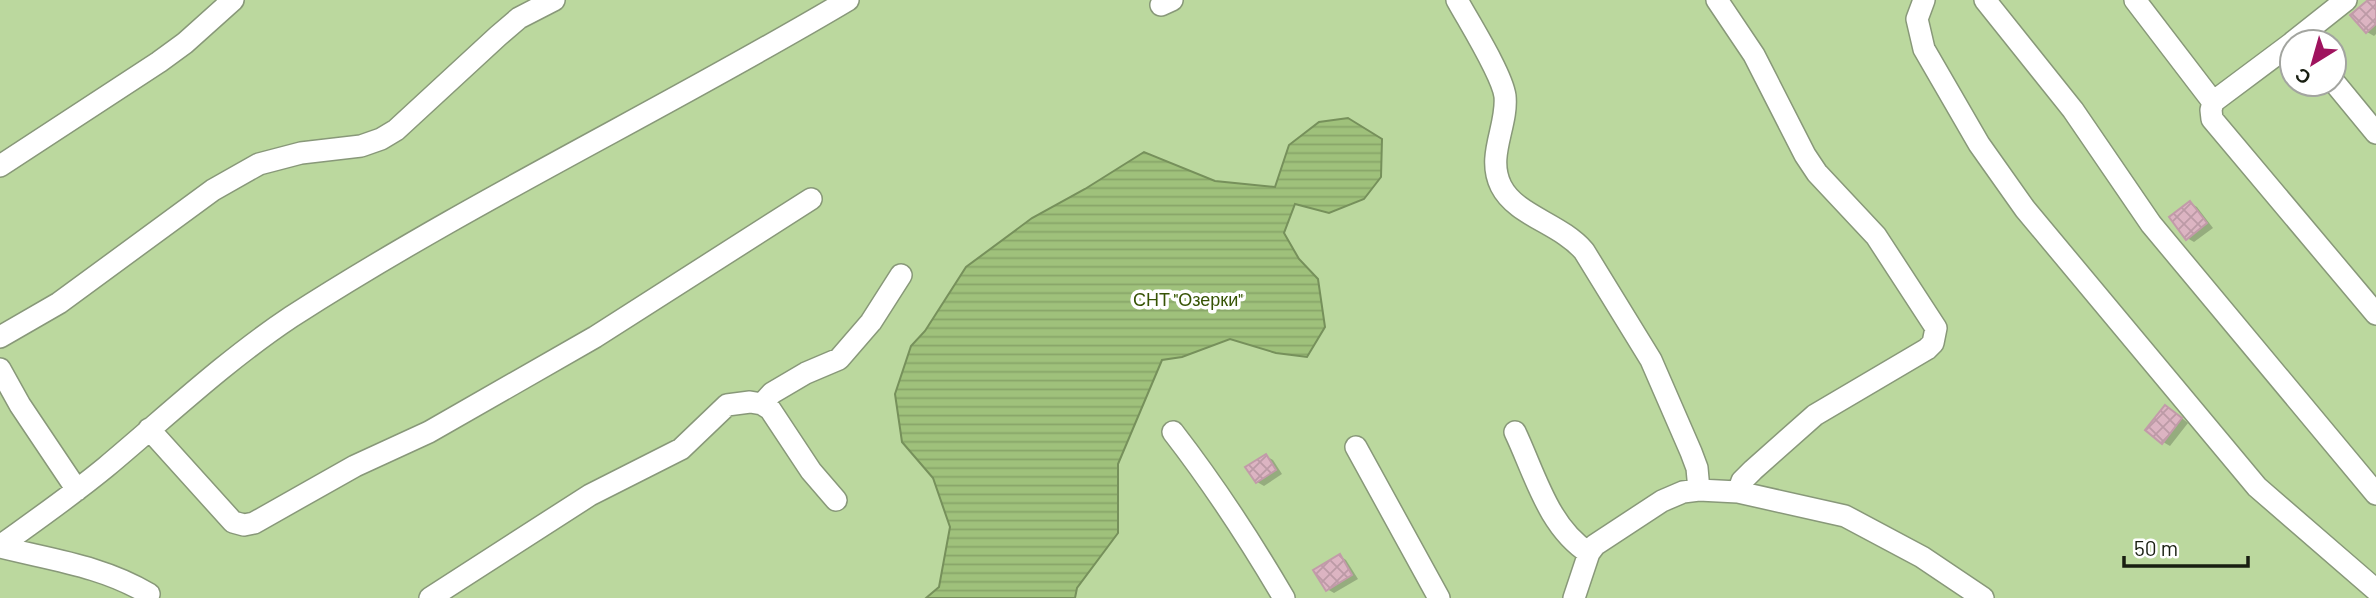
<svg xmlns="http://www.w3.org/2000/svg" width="2376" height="598" font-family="Barlow,sans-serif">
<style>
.garden{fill:#bbd89e;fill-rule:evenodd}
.water{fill:url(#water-rules);stroke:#76905b;stroke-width:2}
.shadow{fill:#0003}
.building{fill:url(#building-cross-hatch);stroke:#c29ba9;stroke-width:2}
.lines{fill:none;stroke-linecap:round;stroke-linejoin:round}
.minor-casing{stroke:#889879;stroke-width:24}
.minor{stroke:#fff;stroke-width:21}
.labels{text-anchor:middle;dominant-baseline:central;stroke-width:7;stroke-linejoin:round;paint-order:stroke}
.park-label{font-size:18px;fill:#375405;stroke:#fff}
</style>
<defs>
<pattern id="water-rules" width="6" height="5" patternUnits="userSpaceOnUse" patternTransform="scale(1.75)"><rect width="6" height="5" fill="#9fc17b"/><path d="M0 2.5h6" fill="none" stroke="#88a569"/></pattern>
<pattern id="building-cross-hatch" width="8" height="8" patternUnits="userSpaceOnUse" patternTransform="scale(1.75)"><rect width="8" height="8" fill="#dcb4c2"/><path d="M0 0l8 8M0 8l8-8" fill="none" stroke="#bc9aa6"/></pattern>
</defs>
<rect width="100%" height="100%" fill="#e6f7d5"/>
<!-- garden -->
<path class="garden" d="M0 0H2376V598H0ZM2292 42H2334V84H2292Z"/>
<!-- water -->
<path class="water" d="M1348 118 1382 139 1381 177 1364 199 1329 213 1295 204 1284 233 1299 259 1318 279 1325 327 1307 357 1276 353 1230 339 1182 357 1162 360 1118 464V533L1077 588 1075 598H926L939 587 950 527 933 478 902 442 895 394 911 346 925 331 966 267 1032 218 1085 189 1144 152 1215 181 1275 187 1289 145 1319 122Z"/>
<!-- shadow -->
<path class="shadow" d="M2370 0H2376V34L2374 36 2367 32Z
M2190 203 2197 207 2213 228 2194 242 2187 238Z
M2173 411 2188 423 2170 446 2163 442Z
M1266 456 1273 460 1282 474 1264 486 1257 482Z
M1340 556 1346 560 1358 579 1334 593 1327 589Z"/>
<!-- building -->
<path class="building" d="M2368 0H2376V24L2366 33 2350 15Z
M2190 201 2207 223 2186 240 2169 217Z
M2165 405 2182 418 2162 444 2145 430Z
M1266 454 1276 470 1256 483 1245 467Z
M1340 554 1352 575 1326 591 1313 570Z"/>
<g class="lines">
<!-- minor casing -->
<g class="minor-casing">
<path id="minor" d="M1457 0C1469 22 1502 74 1505 96 1508 126 1486 156 1501 186 1516 216 1560 223 1584 251L1651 360 1691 452 1697 468 1699 490
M1717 0 1754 55 1805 155 1817 173 1876 236 1936 328 1933 343 1927 349 1815 415 1753 470 1742 481 1738 492
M1924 0 1917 19 1924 49 1979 144 2025 209 2257 487 2376 590
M1985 0 2073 110 2151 224 2376 494
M2135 0 2213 102 2211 110 2212 119 2376 314
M1161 5 1172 0
M2293 42 2346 0
M2334 82 2376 133
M2213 102 2292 43
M0 166 159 62 185 43 233 0
M0 337 59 303 213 190 259 164 301 153 361 146 381 139 396 130 498 36 519 18 554 0
M0 369 20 405 77 490
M762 404 772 393 806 373 839 359 871 322 901 275
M149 429 233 522 244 525 254 523 355 466 429 432 595 337 811 199
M1173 432C1214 485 1250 540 1284 598
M1515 432C1535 474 1548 527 1589 553
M1356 447 1439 598
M0 546C36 520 72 495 106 467 167 416 225 361 291 317 471 201 665 109 848 0
M0 547C52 560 102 566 149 594
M430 598 590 495 681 449 727 405 750 402 762 404 770 409 811 471 836 500
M1574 598 1589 553 1595 545 1662 501 1683 492 1699 490 1738 492 1845 516 1922 557 1983 598"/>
</g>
<!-- minor -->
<use href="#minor" class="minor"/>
</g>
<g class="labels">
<!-- park labels -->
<g class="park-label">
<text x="1188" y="299">СНТ "Озерки"</text>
</g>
</g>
<!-- north arrow -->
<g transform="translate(2313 63) rotate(217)"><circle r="33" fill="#ffffff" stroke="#a3a5a0" stroke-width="2"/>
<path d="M0-5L12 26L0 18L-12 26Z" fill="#9f135e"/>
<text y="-10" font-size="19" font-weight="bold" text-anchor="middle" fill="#181e11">С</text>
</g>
<!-- scale -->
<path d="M2124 556v10h124v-10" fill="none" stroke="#181e11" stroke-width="3.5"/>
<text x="2134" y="556" font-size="21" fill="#181e11" stroke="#ffffff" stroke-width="5" paint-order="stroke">50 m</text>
</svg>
